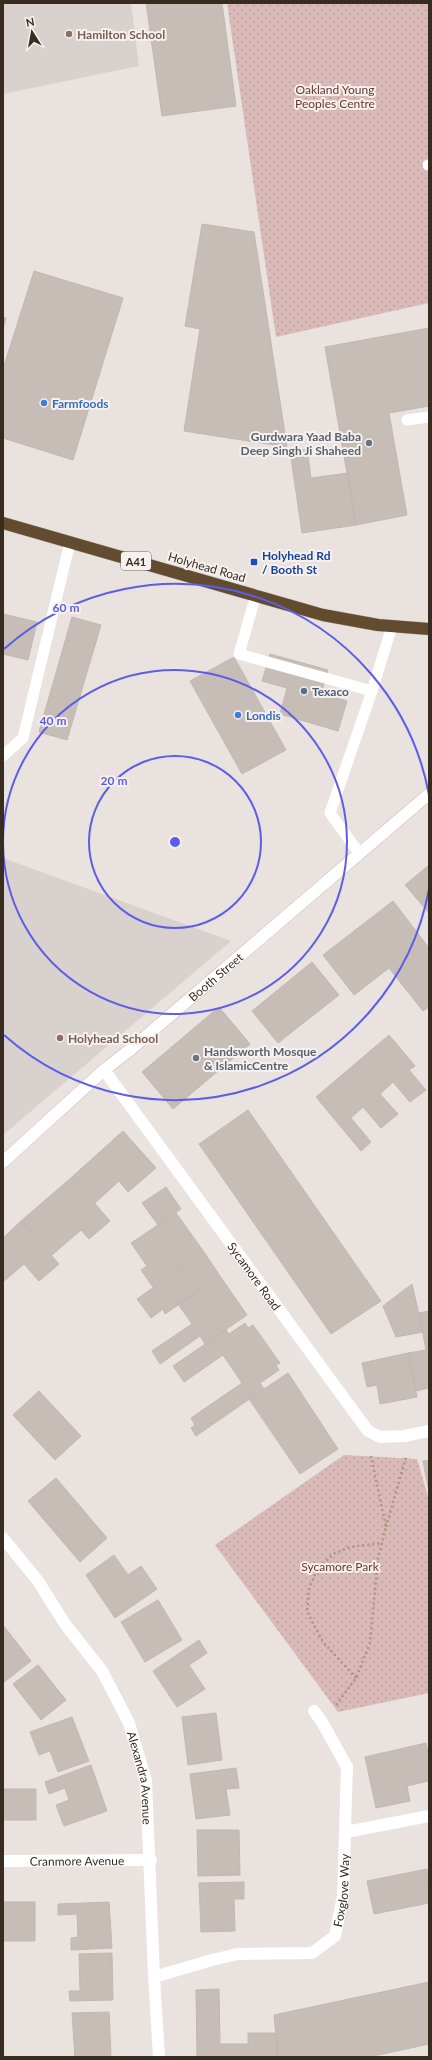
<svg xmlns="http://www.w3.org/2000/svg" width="432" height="2060" font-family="Lato,sans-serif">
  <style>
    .built { fill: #d9d1cd }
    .grass { fill: url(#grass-dots) }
    .building { fill: #c7bdb7; stroke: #c2b7b2 }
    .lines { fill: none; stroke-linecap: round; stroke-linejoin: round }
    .secondary-casing { stroke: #c8bbb3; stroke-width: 13 }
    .highway-casing { stroke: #c3c0bc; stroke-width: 13 }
    .path { stroke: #ab9481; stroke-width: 2.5; stroke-dasharray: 2 3; stroke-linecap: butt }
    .lane { stroke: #fff; stroke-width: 11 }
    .street { stroke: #fff; stroke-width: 12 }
    .secondary { stroke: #fff; stroke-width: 12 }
    .highway { stroke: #624b2f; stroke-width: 12 }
    .ring { fill: none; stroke: #5e5de9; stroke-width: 2 }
    .education-dot { fill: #8d6e63; stroke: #f6f1ef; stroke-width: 1.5 }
    .shop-dot { fill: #3f7fe0; stroke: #f6f1ef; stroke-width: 1.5 }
    .worship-dot { fill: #6b7280; stroke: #f6f1ef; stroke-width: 1.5 }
    .transit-dot { fill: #1a4fb4; stroke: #f6f1ef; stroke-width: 1.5 }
    .service-dot { fill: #5c6f8a; stroke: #f6f1ef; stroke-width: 1.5 }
    .labels { text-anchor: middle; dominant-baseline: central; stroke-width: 4; stroke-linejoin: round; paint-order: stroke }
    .shield { fill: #f6f1ef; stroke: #71675f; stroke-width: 1 }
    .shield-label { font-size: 11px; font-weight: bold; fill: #382c21 }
    .education-label { font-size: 12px; font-weight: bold; fill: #785e54; stroke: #f6f1ef; text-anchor: start }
    .park-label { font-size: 12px; fill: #6c372e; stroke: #f6f1ef }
    .shop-label { font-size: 12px; font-weight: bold; fill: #366cbe; stroke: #f6f1ef; text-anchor: start }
    .worship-label { font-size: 12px; font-weight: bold; fill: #5b616d; stroke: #f6f1ef; text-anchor: end }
    .transit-label { font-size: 12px; font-weight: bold; fill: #164399; stroke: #f6f1ef; text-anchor: start }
    .street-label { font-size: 12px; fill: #382c21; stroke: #f6f1ef }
    .service-label { font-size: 12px; font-weight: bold; fill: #4e5e75; stroke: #f6f1ef; text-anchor: start }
    .centre { fill: #5e5de9; stroke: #f6f1ef; stroke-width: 2 }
    .ring-label { font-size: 12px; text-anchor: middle; font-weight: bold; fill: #5e5de9; stroke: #f6f1ef; stroke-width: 4; stroke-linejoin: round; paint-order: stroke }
  </style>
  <defs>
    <pattern id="grass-dots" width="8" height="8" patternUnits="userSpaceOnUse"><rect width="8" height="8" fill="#d9bab9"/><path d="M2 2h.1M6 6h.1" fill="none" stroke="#bba09f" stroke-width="1.8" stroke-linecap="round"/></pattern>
  </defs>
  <rect width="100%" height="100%" fill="#e9e2df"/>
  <path class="built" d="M3,3H131L139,66L3,94Z
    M3,858L231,941L3,1135Z"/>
  <path class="grass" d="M227,3H429V303L276,337Z
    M344,1455L417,1459L429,1500V1693L338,1712L215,1545Z"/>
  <path class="building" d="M146,3H222L236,106L162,116Z
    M202,224L254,232L287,447L184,431L200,329L185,326Z
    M34,271L123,298L73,460L3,438V369Z
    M3,317L6,318L3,330Z
    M429,328V406L389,413L407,515L356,525L325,347Z
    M307,449L311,478L348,473L356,525L302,533L290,451Z
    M3,614L37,622L28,660L3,654Z
    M72,617L101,625L67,740L39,732Z
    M270,654L328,670L321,694L347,701L338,731L280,714L287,688L262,681Z
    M234,657L286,750L242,774L190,681Z
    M429,865V913L405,885Z
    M393,901L429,948V1007L423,1011L389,968L354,995L323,955Z
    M312,962L339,995L278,1043L252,1011Z
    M219,1007L250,1044L173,1109L142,1072Z
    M389,1035L415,1066L409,1070L426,1090L410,1102L393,1082L380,1094L398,1114L381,1128L363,1107L351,1118L371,1142L361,1151L316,1097Z
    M248,1110L381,1301L331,1334L199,1144Z
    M123,1131L156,1168L128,1192L119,1181L95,1203L72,1177Z
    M72,1177L110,1221L89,1239L81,1230L52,1255L21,1221Z
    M166,1187L181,1209L158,1225L142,1203Z
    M176,1213L204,1252L153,1287L141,1270L147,1266L131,1243Z
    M21,1221L59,1264L39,1281L24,1264L3,1282V1238Z
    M204,1252L220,1276L165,1314L163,1309L151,1318L137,1299Z
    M220,1276L247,1315L205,1344L200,1336L160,1364L152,1351L192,1324L178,1304Z
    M412,1284L423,1332L396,1337L383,1306Z
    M429,1311V1388L416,1391L408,1353L426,1350L419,1313Z
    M245,1323L248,1328L253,1325L280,1363L276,1365L279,1370L260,1383L264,1389L196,1436L191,1428L195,1425L191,1418L242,1383L223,1355L184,1382L173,1366L226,1330L229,1334Z
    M408,1353L417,1397L380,1404L377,1385L367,1387L362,1363Z
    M288,1373L338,1449L300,1474L249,1399Z
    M39,1391L81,1436L55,1460L13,1415Z
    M429,1460V1492L423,1461Z
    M56,1478L107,1538L80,1562L28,1501Z
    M114,1555L128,1575L141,1566L157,1589L115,1618L86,1575Z
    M158,1600L182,1640L145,1662L121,1622Z
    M3,1625L31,1661L3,1683Z
    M199,1640L207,1653L189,1665L205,1689L177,1707L153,1671Z
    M38,1665L66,1700L41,1720L13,1684Z
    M216,1713L222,1760L188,1765L182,1717Z
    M72,1717L89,1761L58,1772L50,1751L39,1755L30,1732Z
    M426,1743L429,1758V1781L407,1786L410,1801L376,1808L365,1757Z
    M91,1765L107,1811L64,1826L56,1805L69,1800L65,1788L49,1794L45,1782Z
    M236,1768L239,1788L226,1789L230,1815L196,1819L190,1774Z
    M3,1789H36V1820H3Z
    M197,1830H239L240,1875L198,1876Z
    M427,1869L429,1903L374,1914L367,1881Z
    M244,1882V1899H234L235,1931L201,1932L199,1883Z
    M3,1902H35V1941H3Z
    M109,1902L112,1948L71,1950V1938L78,1937L77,1914L58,1915V1904Z
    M112,1953L113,2000L70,2001L69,1991H80L79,1954Z
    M429,1982V2044L369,2057H278L274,2015Z
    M219,1989L220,2044H248V2033H277L278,2057H197L196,1990Z
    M109,2012L111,2057H75L72,2013Z"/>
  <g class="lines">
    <defs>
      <g id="secondary">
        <path id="s5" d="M3,1162L104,1070L131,1049L429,794"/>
      </g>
      <path id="highway" d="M3,523L323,615L378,625L429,629"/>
    </defs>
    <use href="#secondary" class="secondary-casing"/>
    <use href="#highway" class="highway-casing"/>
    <path class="path" d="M386,1527L406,1457
      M356,1678L323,1642L307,1612L309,1588L317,1570L333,1554L350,1547L382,1543
      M336,1705L356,1678L370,1643L378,1558L386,1527L371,1456"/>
    <path class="lane" d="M428,165H429
      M407,420L429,417
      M256,595L239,654L372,691L330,813L359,853
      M372,691L392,626
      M3,756L23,738L70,542"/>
    <g class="street">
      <path id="s1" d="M104,1070L368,1431L380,1437L404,1436L429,1431"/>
      <path id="s2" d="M3,1538L38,1581L65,1624L102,1671L129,1723L146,1781L154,1977L159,2057"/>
      <path d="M346,1832L429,1816"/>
      <path id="s3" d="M3,1861L151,1860"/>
      <path id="s4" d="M154,1977L212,1960L238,1954L312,1953L335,1936L343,1896L347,1767L322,1722L314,1711"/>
    </g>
    <use href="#secondary" class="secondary"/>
    <use href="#highway" class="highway"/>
  </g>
  <g class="ring">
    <circle cx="175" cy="842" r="86"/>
    <path d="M3 840A172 172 0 1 1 3 844"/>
    <path d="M429 889A258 258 0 0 1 4 1035M4 649A258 258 0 0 1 429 795"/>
  </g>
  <g class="education-dot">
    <circle cx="69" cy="34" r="4"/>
    <circle cx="60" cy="1038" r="4"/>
  </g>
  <g class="shop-dot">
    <circle cx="44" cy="403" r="4"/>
    <circle cx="238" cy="715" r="4"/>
  </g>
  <g class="worship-dot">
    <circle cx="369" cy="443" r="4"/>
    <circle cx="196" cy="1058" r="4"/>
  </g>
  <rect class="transit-dot" x="250" y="558" width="8" height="8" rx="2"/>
  <circle class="service-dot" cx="304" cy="691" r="4"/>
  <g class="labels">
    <rect class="shield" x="121" y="552" width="30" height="18" rx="3"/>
    <g class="shield-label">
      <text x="136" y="561">A41</text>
    </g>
    <g class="education-label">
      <text x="77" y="34">Hamilton School</text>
      <text x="68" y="1038">Holyhead School</text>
    </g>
    <g class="park-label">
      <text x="335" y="89">Oakland Young<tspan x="335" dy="14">Peoples Centre</tspan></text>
      <text x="340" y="1566">Sycamore Park</text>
    </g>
    <g class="shop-label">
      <text x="52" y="403">Farmfoods</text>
      <text x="246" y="715">Londis</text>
    </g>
    <g class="worship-label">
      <text x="361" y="436">Gurdwara Yaad Baba<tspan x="361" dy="14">Deep Singh Ji Shaheed</tspan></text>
      <text x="204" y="1051" text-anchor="start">Handsworth Mosque<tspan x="204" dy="14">&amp; IslamicCentre</tspan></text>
    </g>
    <g class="transit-label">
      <text x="262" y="555">Holyhead Rd<tspan x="262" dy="14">/ Booth St</tspan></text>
    </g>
    <g class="street-label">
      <text transform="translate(207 567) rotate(16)">Holyhead Road</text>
      <text stroke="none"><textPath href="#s5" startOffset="282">Booth Street</textPath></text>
      <text stroke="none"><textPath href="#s1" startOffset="255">Sycamore Road</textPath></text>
      <text stroke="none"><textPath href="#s2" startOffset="281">Alexandra Avenue</textPath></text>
      <text stroke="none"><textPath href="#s3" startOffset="74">Cranmore Avenue</textPath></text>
      <text stroke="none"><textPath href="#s4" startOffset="236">Foxglove Way</textPath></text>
    </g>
    <g class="service-label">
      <text x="312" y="691">Texaco</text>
    </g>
  </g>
  <circle cx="175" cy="842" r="6" class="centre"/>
  <g class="ring-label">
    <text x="66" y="612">60 m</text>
    <text x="53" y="725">40 m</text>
    <text x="114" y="785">20 m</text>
  </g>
  <rect width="432" height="2060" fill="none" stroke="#382c21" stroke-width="8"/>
  <g transform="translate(32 32) rotate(349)" stroke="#f6f1ef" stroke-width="3" paint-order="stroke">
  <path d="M0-3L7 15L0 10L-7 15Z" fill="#382c21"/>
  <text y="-6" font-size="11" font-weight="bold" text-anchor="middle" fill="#382c21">N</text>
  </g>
</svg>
